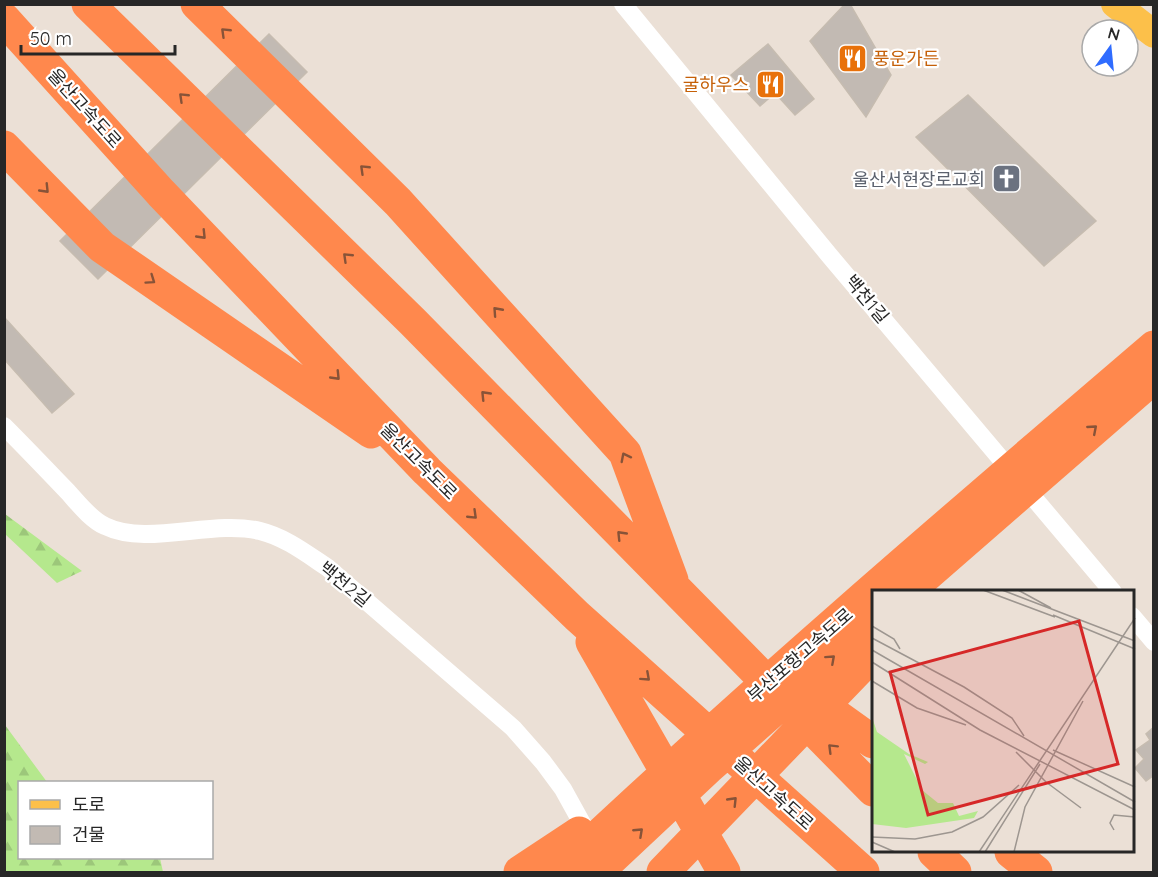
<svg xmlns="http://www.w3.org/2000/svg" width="1158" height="877" font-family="Quicksand,'Noto Sans KR',sans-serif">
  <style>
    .forest { fill: url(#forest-firs) }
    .building { fill: #c2bab3; stroke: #c6bcb0; stroke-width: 1.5 }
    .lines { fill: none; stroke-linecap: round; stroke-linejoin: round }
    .street { stroke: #fff; stroke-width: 18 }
    .primary { stroke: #fcc04a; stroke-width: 28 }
    .highway { stroke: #ff884d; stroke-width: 33 }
    .oneway { stroke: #885338 }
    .labels { text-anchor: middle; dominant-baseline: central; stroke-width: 4.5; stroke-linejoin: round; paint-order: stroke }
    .food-label { font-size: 18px; fill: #c56008; stroke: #fff; text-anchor: start }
    .street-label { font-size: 18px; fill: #272727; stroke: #fff }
    .worship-label { font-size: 18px; fill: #5b616d; stroke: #fff; text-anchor: end }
    .inset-road { fill: none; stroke: #9d9690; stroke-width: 1.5 }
    .view { fill: #d62828; fill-opacity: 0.15; stroke: #d62828; stroke-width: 3 }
    .inset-edge { fill: none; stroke: #272727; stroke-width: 3 }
  </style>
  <defs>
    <pattern id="forest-firs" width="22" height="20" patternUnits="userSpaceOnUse" patternTransform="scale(1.5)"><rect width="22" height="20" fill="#b5e88d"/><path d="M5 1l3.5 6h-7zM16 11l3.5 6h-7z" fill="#9cc77a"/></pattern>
  </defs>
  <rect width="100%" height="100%" fill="#ebe0d6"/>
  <path class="forest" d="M4,514H5L82,571L57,583L5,534Z
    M5,725L47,782H20V858H160L163,872H5Z"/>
  <path class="building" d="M845,4H850L891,75L866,117L810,41Z
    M269,34L307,72L98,279L60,241Z
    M768,44L814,99L795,115L775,93L760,106L731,75Z
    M968,95L1096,221L1044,266L916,137Z
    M4,317L74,394L52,413L4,359Z
    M1154,727V775L1146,781L1135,768L1144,759L1136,750L1150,740L1146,734Z"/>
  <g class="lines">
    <path class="street" d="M623,4L829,255L1113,592
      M4,426C26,448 47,470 68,492C78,503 91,520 105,526C148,547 212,519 260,531C285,537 307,554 328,568L513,728L543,762L563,789L589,836
      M1132,616L1154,642"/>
    <path class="primary" d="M1115,4L1154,34"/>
    <path class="highway" d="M88,4L413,322L873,790
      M197,4L398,202L625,453L672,580
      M4,19L161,193L427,471L577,616L863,872
      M4,147L102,247L371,432
      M907,592L1154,377
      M592,642L724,872
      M806,694L873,742
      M934,852L955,872
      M1011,852L1036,872
      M520,872L579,833
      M560,872C752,691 953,519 1154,347
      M597,872L708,768L873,622
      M663,872L873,654"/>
  </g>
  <defs><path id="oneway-chevron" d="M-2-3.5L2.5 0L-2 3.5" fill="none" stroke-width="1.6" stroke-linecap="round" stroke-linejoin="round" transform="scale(1.5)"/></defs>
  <g class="oneway">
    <use href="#oneway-chevron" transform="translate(225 32) rotate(-136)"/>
    <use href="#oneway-chevron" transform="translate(183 97) rotate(-136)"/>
    <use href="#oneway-chevron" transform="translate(364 169) rotate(-136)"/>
    <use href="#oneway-chevron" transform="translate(45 189) rotate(46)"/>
    <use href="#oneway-chevron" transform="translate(202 235) rotate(46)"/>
    <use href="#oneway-chevron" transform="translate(347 257) rotate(-136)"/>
    <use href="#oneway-chevron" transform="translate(151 280) rotate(35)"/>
    <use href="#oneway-chevron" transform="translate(497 311) rotate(-132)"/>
    <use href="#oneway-chevron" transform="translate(336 376) rotate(46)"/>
    <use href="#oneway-chevron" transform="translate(485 395) rotate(-134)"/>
    <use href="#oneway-chevron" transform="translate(1093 429) rotate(-41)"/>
    <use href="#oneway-chevron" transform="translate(625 457) rotate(-117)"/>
    <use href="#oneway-chevron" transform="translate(473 515) rotate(44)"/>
    <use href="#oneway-chevron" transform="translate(621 535) rotate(-134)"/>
    <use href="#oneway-chevron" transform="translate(831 659) rotate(-42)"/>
    <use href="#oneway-chevron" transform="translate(646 677) rotate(42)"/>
    <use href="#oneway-chevron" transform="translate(832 748) rotate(-135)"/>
    <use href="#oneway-chevron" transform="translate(733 801) rotate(-46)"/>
    <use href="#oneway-chevron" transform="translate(639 832) rotate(-43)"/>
  </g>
  <defs>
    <symbol id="restaurant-square" viewBox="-11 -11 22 22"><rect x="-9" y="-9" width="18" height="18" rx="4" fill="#e8710a" stroke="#fff"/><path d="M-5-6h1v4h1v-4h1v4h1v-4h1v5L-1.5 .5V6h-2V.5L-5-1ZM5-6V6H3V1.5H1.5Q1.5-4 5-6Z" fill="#fff"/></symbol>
    <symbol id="church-square" viewBox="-11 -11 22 22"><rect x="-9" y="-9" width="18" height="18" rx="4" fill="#6b7280" stroke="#fff"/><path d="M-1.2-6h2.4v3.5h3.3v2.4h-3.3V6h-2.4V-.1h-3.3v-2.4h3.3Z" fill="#fff"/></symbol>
  </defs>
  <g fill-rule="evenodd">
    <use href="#restaurant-square" x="836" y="42" width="33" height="33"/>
    <use href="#restaurant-square" x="754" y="68" width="33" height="33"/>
    <use href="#church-square" x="990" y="162" width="33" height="33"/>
  </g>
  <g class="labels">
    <g class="food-label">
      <text x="873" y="58">풍운가든</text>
      <text x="749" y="84" text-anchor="end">굴하우스</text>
    </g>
    <g class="street-label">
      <text transform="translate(85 108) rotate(48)">울산고속도로</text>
      <text transform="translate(867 299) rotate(50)">백천1길</text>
      <text transform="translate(419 461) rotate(45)">울산고속도로</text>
      <text transform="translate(345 584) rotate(39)">백천2길</text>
      <text transform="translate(800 655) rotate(-41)">부산포항고속도로</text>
      <text transform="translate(774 793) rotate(42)">울산고속도로</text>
    </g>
    <g class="worship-label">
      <text x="985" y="179">울산서현장로교회</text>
    </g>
  </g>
  <g transform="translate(872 590)">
    <rect width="262" height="262" fill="#ebe0d6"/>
    <path d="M0,127L5,142L37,164L56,172L53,174L32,164L50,200L66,213H81L87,226L106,221L102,228L34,238L0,234Z" fill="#b5e88d"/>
    <path class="inset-road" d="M111,0L183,27M130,0L263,51M146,0L179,18M181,25L263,59M0,36L22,49L28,59M0,48L92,97L140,128L152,146M0,60L263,212M0,72L108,140L263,220M0,91L45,118L94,135M181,160L263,197M144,162L174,192L209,218M242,240L238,233L242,225L263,227M0,247L43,249L80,242L111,227L147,195M0,252L23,262M107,262L263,28M113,262L168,174M142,262L153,217L211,111"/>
    <path class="view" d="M207,31L246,174L56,225L18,82Z"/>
    <rect width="262" height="262" class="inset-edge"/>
  </g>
  <rect width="1158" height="877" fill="none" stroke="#272727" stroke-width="12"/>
  <rect x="18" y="781" width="195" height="78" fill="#ffffff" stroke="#a9a9a9" stroke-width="1.5"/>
  <rect x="30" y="800" width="30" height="9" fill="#fcc04a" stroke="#a9a9a9" stroke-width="1.5"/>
  <text x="72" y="811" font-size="18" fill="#272727">도로</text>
  <rect x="30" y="826" width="30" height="18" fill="#c2bab3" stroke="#a9a9a9" stroke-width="1.5"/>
  <text x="72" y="841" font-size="18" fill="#272727">건물</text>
  <g transform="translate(1110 48) rotate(15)"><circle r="28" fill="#ffffff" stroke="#a9a9a9" stroke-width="1.5"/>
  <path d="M0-4.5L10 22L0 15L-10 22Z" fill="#2f6cff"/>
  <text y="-9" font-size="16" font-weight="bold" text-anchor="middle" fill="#272727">N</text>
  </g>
  <path d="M21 45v9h154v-9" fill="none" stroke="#272727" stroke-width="3"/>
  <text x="30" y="45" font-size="18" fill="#272727" stroke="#ffffff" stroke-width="4.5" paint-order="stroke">50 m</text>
</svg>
